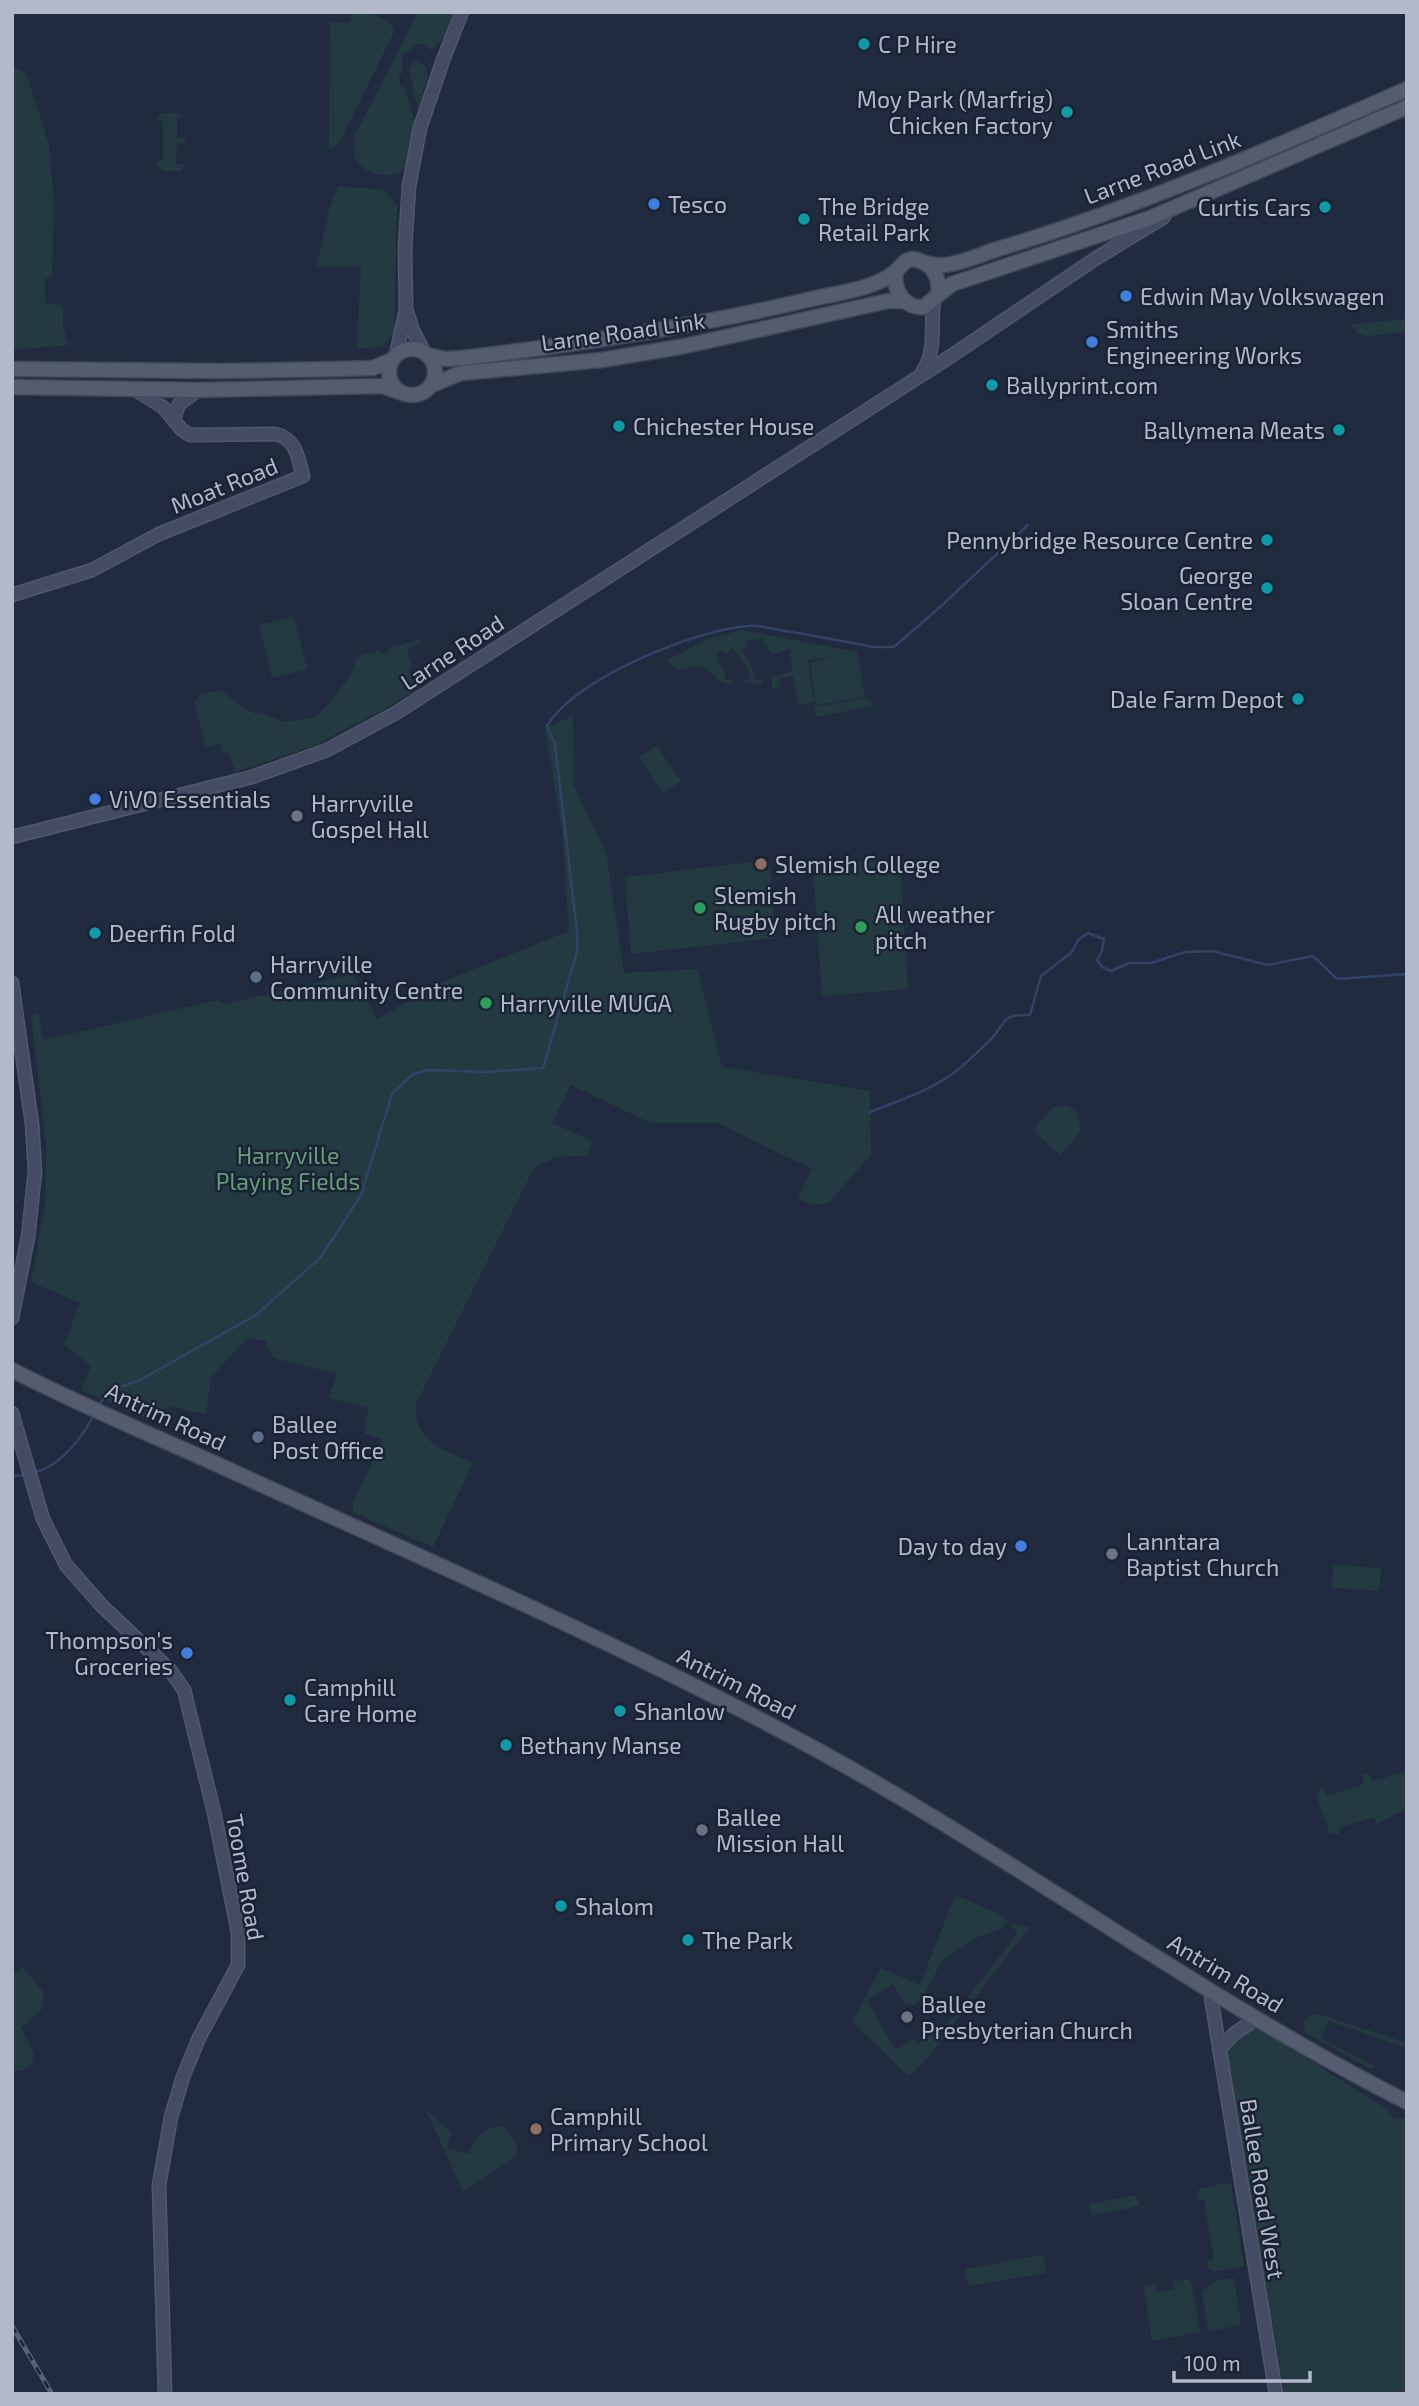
<svg xmlns="http://www.w3.org/2000/svg" width="1419" height="2406" font-family="'Exo 2',sans-serif">
  <style>
    .green { fill: #233b40 }
    .lines { fill: none; stroke-linecap: round; stroke-linejoin: round }
    .stream { stroke: #314366; stroke-width: 2.5 }
    .secondary-casing { stroke: #50596a; stroke-width: 15 }
    .primary-casing { stroke: #3e4758; stroke-width: 17 }
    .secondary { stroke: #434c63; stroke-width: 12 }
    .primary { stroke: #535d6f; stroke-width: 14 }
    .rail-casing { stroke: #576177; stroke-width: 5 }
    .rail { stroke: #1a2334; stroke-width: 2.5; stroke-dasharray: 8; stroke-linecap: butt }
    .culture-dot { fill: #0f9aa8; stroke: #1a2334; stroke-width: 2.5 }
    .shop-dot { fill: #3f7fe0; stroke: #1a2334; stroke-width: 2.5 }
    .worship-dot { fill: #6b7280; stroke: #1a2334; stroke-width: 2.5 }
    .education-dot { fill: #8d6e63; stroke: #1a2334; stroke-width: 2.5 }
    .leisure-dot { fill: #2e9e5b; stroke: #1a2334; stroke-width: 2.5 }
    .service-dot { fill: #5c6f8a; stroke: #1a2334; stroke-width: 2.5 }
    .labels { text-anchor: middle; dominant-baseline: central; stroke-width: 5; stroke-linejoin: round; paint-order: stroke }
    .poi-label { font-size: 23px; fill: #b1b9ca; stroke: #1a2334; text-anchor: start }
    .street-label { font-size: 23px; fill: #b1b9ca; stroke: #1a2334 }
    .park-label { font-size: 23px; fill: #659e77; stroke: #1a2334 }
  </style>
  <rect width="100%" height="100%" fill="#212b3f"/>
  <path class="green" d="M355,12C369,13 390,16 394,32L338,145L329,149L330,22L350,23L351,16Z
    M418,12H454L443,39L431,50L425,45L418,44L402,55V74L398,75L401,87H405L415,124L407,166L398,174C371,179 347,166 355,135Z
    M415,61L425,66L428,75L418,108L409,69Z
    M12,67L26,73L49,145L54,205L52,276L45,279V303L63,305V328L69,345L12,350Z
    M162,113H177L185,117L177,118V138H185V143L177,144L176,164L184,165L181,171H163L155,162L163,161V121H156Z
    M338,186L385,190L397,206L394,328L392,336L382,347L357,348L361,267L317,266L329,210Z
    M1407,319V332L1367,336L1357,333L1351,324Z
    M294,616L307,669L272,678L259,625Z
    M742,630L857,652L865,697L816,705L810,662L839,656L808,660L815,707L866,698L873,701V706L816,717L813,702L798,705L793,676L779,678L780,687L772,688V678L792,671L790,649L772,654L761,638L755,641L752,638L745,642L747,646L742,650L752,667L756,680H763L760,684L743,682V680H750C749,667 741,656 732,648L726,653L721,650L716,655L720,658L717,662L723,669L726,680H734L730,684C716,683 714,671 702,667C687,663 680,679 668,660L705,640Z
    M423,639L407,651L411,665L409,671L420,688L384,709L311,747L235,772L229,754L222,752L220,743L206,747L195,703L200,694L222,690L240,706L256,714L257,712L285,722L305,719L315,717L331,702L352,673L356,659L364,654H375V651L379,650L381,654L389,652L388,648Z
    M573,716L574,786L606,853L624,973L697,969L722,1067L870,1091L871,1155L828,1203L812,1205L798,1198L812,1169L718,1123H651L571,1085L552,1123L592,1141L587,1156L556,1157L534,1168L415,1406C417,1445 442,1448 473,1463L433,1547L353,1512V1502L383,1440L364,1433L369,1408L329,1398L337,1374L273,1358L265,1341L248,1338L211,1377L206,1414L167,1406L159,1424L81,1390L91,1366L64,1344L80,1303L31,1282L45,1204L46,1144L31,1015L38,1013L44,1040L217,1000L226,1004L353,974L377,1019L447,980L569,931L562,831L545,728Z
    M657,746L681,781L663,793L639,757Z
    M900,859L908,989L822,996L813,865Z
    M769,860L775,938L631,954L625,877Z
    M1068,1105L1078,1114L1080,1132L1060,1155L1035,1132L1036,1127L1053,1107Z
    M1333,1565L1381,1568L1379,1591L1332,1588Z
    M1407,1771V1808L1377,1824L1374,1817L1339,1828L1340,1834L1330,1833L1316,1794L1323,1787L1327,1796L1364,1784L1362,1774H1368L1373,1781Z
    M955,1895L995,1912L1009,1921L999,1930L978,1937L943,1959L926,1991L929,1995L911,2006L909,2003L906,2005L893,1984L867,2000L895,2050L914,2039L917,2044L947,2024L1018,1933L1012,1927L1013,1924L1030,1927L930,2055L909,2076L852,2022L881,1968L920,1985Z
    M22,1967L44,1993L42,2009L21,2028L34,2053L33,2063L23,2070L12,2072V1975Z
    M1319,2014L1407,2043V2048L1329,2021L1320,2038L1375,2066L1372,2069L1305,2033L1304,2021L1309,2016Z
    M1246,2030H1262L1385,2108L1395,2119L1407,2118V2394H1285L1226,2054L1230,2043Z
    M426,2109L451,2133L447,2148L469,2154C473,2138 484,2128 501,2126L506,2129L518,2147L516,2149L517,2155L463,2192Z
    M1226,2183L1231,2184L1244,2266L1213,2272L1208,2268L1207,2262L1214,2260L1204,2200H1196L1199,2189Z
    M1136,2195L1139,2205L1133,2207L1092,2216L1089,2204Z
    M1043,2255L1046,2273L968,2286L965,2269Z
    M1234,2278L1241,2325L1208,2331L1202,2291L1219,2280Z
    M1188,2279L1191,2282L1200,2332L1152,2341L1144,2287L1155,2284L1157,2292L1174,2289L1173,2282Z"/>
  <g class="lines">
    <path class="stream" d="M870,1112C898,1101 926,1092 951,1075C964,1066 976,1053 988,1042C1008,1024 997,1014 1030,1015L1041,976L1072,952L1078,940L1088,933L1104,939L1102,951L1097,960L1102,967L1111,971L1129,963H1151L1185,952L1212,951L1268,965L1313,956L1337,979L1407,974
      M99,1406L107,1392L140,1380L256,1315L321,1257L361,1195L392,1094L413,1074L428,1070L486,1072L543,1068L577,952V931L555,744L547,726C574,679 694,630 748,626C757,625 769,628 779,630C811,635 842,641 874,647H894L939,608L1028,525
      M32,1473C59,1468 82,1438 94,1415
      M12,1476L26,1475"/>
    <defs>
      <path id="secondary" d="M406,309L413,331L424,352
        M396,355L406,309L405,248L409,186L420,128L443,60L462,12
        M923,371C937,350 930,324 934,300
        M174,419L179,404L198,390
        M12,595L92,570L159,534L303,476C298,458 296,438 275,434L190,435L182,430L163,407L134,389
        M12,837L252,777L327,750L396,713L945,360L1095,259L1164,217
        M12,983L32,1124L35,1171L28,1237L12,1318
        M12,1413L43,1519L66,1565L102,1606L170,1670L184,1690L214,1812L238,1932V1965L199,2038L183,2077L171,2117L159,2185L165,2394
        M1210,1991L1276,2394
        M1219,2049L1235,2033L1256,2019"/>
      <path id="primary" d="M912,259C931,261 941,277 938,295L924,307C905,309 892,290 896,271L906,261Z
        M926,263C947,271 978,255 998,249C1139,207 1273,148 1407,89
        M938,295L952,284L1150,218L1407,107
        M389 372a23 23 0 1 1 46 0a23 23 0 1 1-46 0Z
        M427,355L445,359L462,358C581,344 699,326 816,298C842,292 875,289 896,271
        M12,369L220,371L338,369L373,368L392,360
        M432,385L461,373L602,360L685,346L888,301H904
        M12,387L198,390L382,386L399,392
        M12,1370C78,1404 147,1433 214,1463C413,1554 615,1641 808,1745C1013,1856 1199,1997 1407,2102"/>
    </defs>
    <use href="#secondary" class="secondary-casing"/>
    <use href="#primary" class="primary-casing"/>
    <use href="#secondary" class="secondary"/>
    <use href="#primary" class="primary"/>
    <defs>
      <path id="rail" d="M12,2326L52,2394"/>
    </defs>
    <use href="#rail" class="rail-casing"/>
    <use href="#rail" class="rail"/>
  </g>
  <g class="culture-dot">
    <circle cx="864" cy="44" r="7"/>
    <circle cx="1067" cy="112" r="7"/>
    <circle cx="1325" cy="207" r="7"/>
    <circle cx="804" cy="219" r="7"/>
    <circle cx="992" cy="385" r="7"/>
    <circle cx="619" cy="426" r="7"/>
    <circle cx="1339" cy="430" r="7"/>
    <circle cx="1267" cy="540" r="7"/>
    <circle cx="1267" cy="588" r="7"/>
    <circle cx="1298" cy="699" r="7"/>
    <circle cx="95" cy="933" r="7"/>
    <circle cx="290" cy="1700" r="7"/>
    <circle cx="620" cy="1711" r="7"/>
    <circle cx="506" cy="1745" r="7"/>
    <circle cx="561" cy="1906" r="7"/>
    <circle cx="688" cy="1940" r="7"/>
  </g>
  <g class="shop-dot">
    <circle cx="654" cy="204" r="7"/>
    <circle cx="1126" cy="296" r="7"/>
    <circle cx="1092" cy="342" r="7"/>
    <circle cx="95" cy="799" r="7"/>
    <circle cx="1021" cy="1546" r="7"/>
    <circle cx="187" cy="1653" r="7"/>
  </g>
  <g class="worship-dot">
    <circle cx="297" cy="816" r="7"/>
    <circle cx="1112" cy="1554" r="7"/>
    <circle cx="702" cy="1830" r="7"/>
    <circle cx="907" cy="2017" r="7"/>
  </g>
  <g class="education-dot">
    <circle cx="761" cy="864" r="7"/>
    <circle cx="536" cy="2129" r="7"/>
  </g>
  <g class="leisure-dot">
    <circle cx="700" cy="908" r="7"/>
    <circle cx="861" cy="927" r="7"/>
    <circle cx="486" cy="1003" r="7"/>
  </g>
  <g class="service-dot">
    <circle cx="256" cy="977" r="7"/>
    <circle cx="258" cy="1437" r="7"/>
  </g>
  <g class="labels">
    <g class="poi-label">
      <text x="878" y="44">C P Hire</text>
      <text x="1053" y="99" text-anchor="end">Moy Park (Marfrig)<tspan x="1053" dy="26">Chicken Factory</tspan></text>
      <text x="668" y="204">Tesco</text>
      <text x="818" y="206">The Bridge<tspan x="818" dy="26">Retail Park</tspan></text>
      <text x="1311" y="207" text-anchor="end">Curtis Cars</text>
      <text x="1140" y="296">Edwin May Volkswagen</text>
      <text x="1106" y="329">Smiths<tspan x="1106" dy="26">Engineering Works</tspan></text>
      <text x="1006" y="385">Ballyprint.com</text>
      <text x="633" y="426">Chichester House</text>
      <text x="1325" y="430" text-anchor="end">Ballymena Meats</text>
      <text x="1253" y="540" text-anchor="end">Pennybridge Resource Centre</text>
      <text x="1253" y="575" text-anchor="end">George<tspan x="1253" dy="26">Sloan Centre</tspan></text>
      <text x="1284" y="699" text-anchor="end">Dale Farm Depot</text>
      <text x="109" y="799">ViVO Essentials</text>
      <text x="311" y="803">Harryville<tspan x="311" dy="26">Gospel Hall</tspan></text>
      <text x="775" y="864">Slemish College</text>
      <text x="714" y="895">Slemish<tspan x="714" dy="26">Rugby pitch</tspan></text>
      <text x="875" y="914">All weather<tspan x="875" dy="26">pitch</tspan></text>
      <text x="109" y="933">Deerfin Fold</text>
      <text x="270" y="964">Harryville<tspan x="270" dy="26">Community Centre</tspan></text>
      <text x="500" y="1003">Harryville MUGA</text>
      <text x="272" y="1424">Ballee<tspan x="272" dy="26">Post Office</tspan></text>
      <text x="1126" y="1541">Lanntara<tspan x="1126" dy="26">Baptist Church</tspan></text>
      <text x="1007" y="1546" text-anchor="end">Day to day</text>
      <text x="173" y="1640" text-anchor="end">Thompson's<tspan x="173" dy="26">Groceries</tspan></text>
      <text x="304" y="1687">Camphill<tspan x="304" dy="26">Care Home</tspan></text>
      <text x="634" y="1711">Shanlow</text>
      <text x="520" y="1745">Bethany Manse</text>
      <text x="716" y="1817">Ballee<tspan x="716" dy="26">Mission Hall</tspan></text>
      <text x="575" y="1906">Shalom</text>
      <text x="702" y="1940">The Park</text>
      <text x="921" y="2004">Ballee<tspan x="921" dy="26">Presbyterian Church</tspan></text>
      <text x="550" y="2116">Camphill<tspan x="550" dy="26">Primary School</tspan></text>
    </g>
    <g class="street-label">
      <text transform="translate(1162 167) rotate(-21)">Larne Road Link</text>
      <text transform="translate(623 331) rotate(-8)">Larne Road Link</text>
      <text transform="translate(224 485) rotate(-22)">Moat Road</text>
      <text transform="translate(452 652) rotate(-33)">Larne Road</text>
      <text transform="translate(166 1416) rotate(25)">Antrim Road</text>
      <text transform="translate(737 1683) rotate(27)">Antrim Road</text>
      <text transform="translate(246 1877) rotate(80)">Toome Road</text>
      <text transform="translate(1226 1973) rotate(31)">Antrim Road</text>
      <text transform="translate(1263 2189) rotate(81)">Ballee Road West</text>
    </g>
    <g class="park-label">
      <text x="288" y="1155">Harryville<tspan x="288" dy="26">Playing Fields</tspan></text>
    </g>
  </g>
  <rect width="1419" height="2406" fill="none" stroke="#b1b9ca" stroke-width="28"/>
  <path d="M1174 2371v10h136v-10" fill="none" stroke="#b1b9ca" stroke-width="3.5"/>
  <text x="1184" y="2371" font-size="21" fill="#b1b9ca" stroke="#1a2334" stroke-width="5" paint-order="stroke">100 m</text>
</svg>
